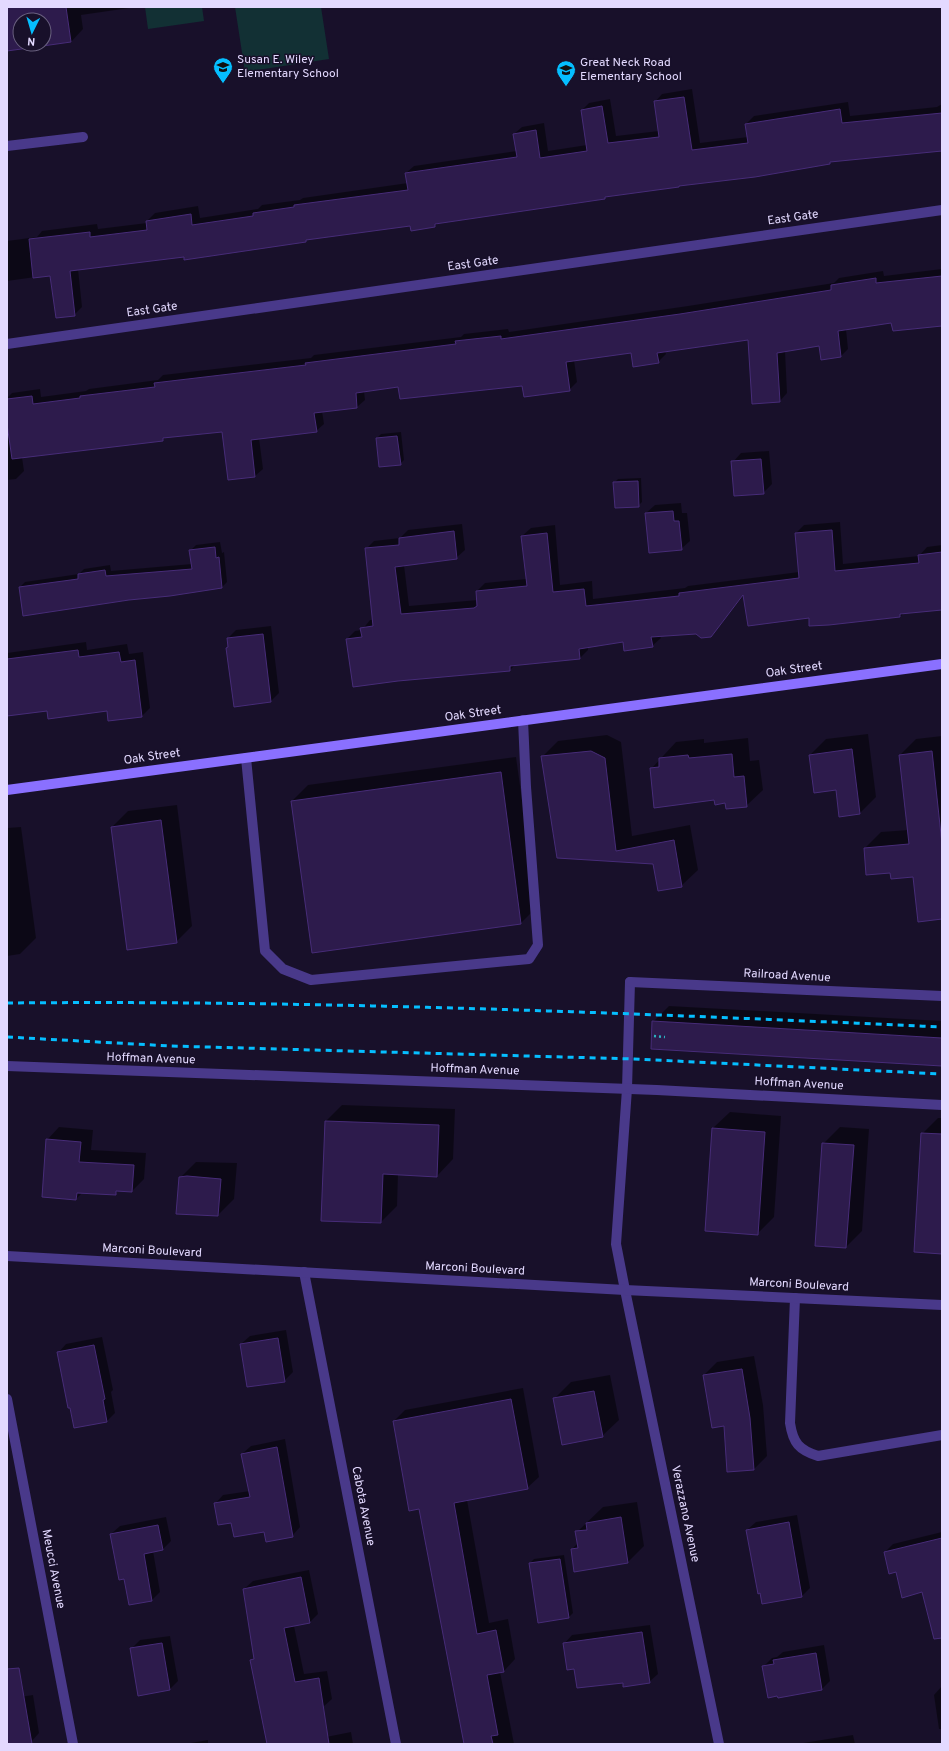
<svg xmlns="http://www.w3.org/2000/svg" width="949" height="1751" font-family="Overpass,sans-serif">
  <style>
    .green { fill: #123034 }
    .shadow { fill: #0007; fill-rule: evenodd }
    .building { fill: #2d1b4c; stroke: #472c78; fill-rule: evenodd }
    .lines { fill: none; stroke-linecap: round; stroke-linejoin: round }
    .path { stroke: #2cb1c0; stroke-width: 2.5; stroke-dasharray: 2 3; stroke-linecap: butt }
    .service { stroke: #49398a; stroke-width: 10 }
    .minor { stroke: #49398a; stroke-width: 10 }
    .tertiary { stroke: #49398a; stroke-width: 10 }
    .secondary { stroke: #8a70ff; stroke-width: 10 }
    .rail { stroke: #05beff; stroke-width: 3; stroke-dasharray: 6 5; stroke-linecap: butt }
    .labels { text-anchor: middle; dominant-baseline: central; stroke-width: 3; stroke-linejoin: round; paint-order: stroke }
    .poi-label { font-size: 12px; fill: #e3d9ff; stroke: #18102a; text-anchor: start }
    .street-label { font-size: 12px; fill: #e3d9ff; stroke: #18102a }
  </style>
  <rect width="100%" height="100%" fill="#18102a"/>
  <path class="green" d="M145,7H202L204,21L148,29Z
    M235,7H321L329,59L245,72Z"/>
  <path class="shadow" d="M7,7H136L81,15L83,29L71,42L7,50ZM20,20H44V44H20Z
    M692,89L700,143L748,137L746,124L754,116L848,102L850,116L937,107L942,104V150L832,161L830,163L439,222L435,226L411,225L78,269L82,307L74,315L50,275L7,281V241L37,237L42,231L97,224L98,229L147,223V221L155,213L198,206L200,218L258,209L262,205L300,200L303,198L408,183L406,173L414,166L517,151L514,134L522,127L544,123L548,151L587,145L582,110L589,103L610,99L616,136L659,131L655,102L662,94Z
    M942,269V325L892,322L846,329L848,349L841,356L820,345L785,351L787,393L780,401L749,339L665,351L666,354L658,362L632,352L574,360L577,382L569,390L523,385L399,386L364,391L365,400L357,407L322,411L324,424L316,431L259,438L263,469L255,476L223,431L167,436L163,440L22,457L24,471L16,479L7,480V398L12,393L40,389L41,397L86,391L89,389L158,380L163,375L311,358L314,355L461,337L464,334L508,329L509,332L688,306L834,283L839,278L883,271L884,276Z
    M401,432L404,460L400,464L377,438L381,434Z
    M769,451L772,484L763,493L733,462L741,453Z
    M641,478L642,502L638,506L614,483L618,479Z
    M681,503L682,513H687L690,541L681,549L646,513L655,505Z
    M840,522L843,564L919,556L927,547L942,545V609L904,613L900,617L829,624L744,595L711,636L696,633L660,636L661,638L652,646L624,641L588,647V650L580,658L515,665L510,670L347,639L355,631L362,630L370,620H373L366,549L374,541L400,538L408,530L462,524L465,550L456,558L404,565L409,606L478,600L477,591L485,583L527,579L522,536L531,528L555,525L560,585L592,581L593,599L685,588L688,586L799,572L796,533L804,525Z
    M220,542L222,553L224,552L227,582L222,587L24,615L20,587L25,582L79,574L84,569L110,565L111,571L192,564L190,551L196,545Z
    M271,626L279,693L271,701L234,706L228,638L236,630Z
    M86,642L87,650L127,644L129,654L143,652L150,708L142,716L108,710H48L7,715V653Z
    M868,734L876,797L860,813L840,816L837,789L810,755L826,739Z
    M607,735L621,742L632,836L690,825L698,870L681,886L654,863L557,857L542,757L558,741Z
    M942,736V918L914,876L891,872L865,848L881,832L909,830L900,755L916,739Z
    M748,738L750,761L759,760L763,790L746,806L715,799L651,769L676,742L704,739V743Z
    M516,757L537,907L521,923L313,952L292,801L308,785Z
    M177,805L192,926L176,942L112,827L128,811Z
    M21,827L36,938L20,954L7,956V828Z
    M669,1006L942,1021V1065L653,1022Z
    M342,1105L455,1109L453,1159L437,1176L398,1174L397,1206L381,1222L326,1121Z
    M730,1112L781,1116L774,1217L757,1234L713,1128Z
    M938,1118H942V1253L922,1134Z
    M59,1127L93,1130L91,1150L146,1153L144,1179L132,1191L119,1190L115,1194L83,1192L76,1199L47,1140Z
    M840,1127L869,1129L862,1231L846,1247L823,1144Z
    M196,1162L237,1163L234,1199L218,1215L180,1178Z
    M286,1330L293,1372L284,1381L241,1344L250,1336Z
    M102,1337L113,1390L111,1392L115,1413L107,1421L58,1353L66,1344Z
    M754,1356L763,1405L767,1456L754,1469L728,1471L724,1425L704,1375L717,1362Z
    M610,1375L619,1420L602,1436L555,1398L571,1382Z
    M523,1388L539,1477L527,1488L467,1500L489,1623L508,1619L515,1659L504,1671L500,1672L514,1744H464L420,1508L394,1421L405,1410Z
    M285,1439L300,1527L292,1536L232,1522L215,1504L223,1495L250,1491L242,1454L251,1446Z
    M637,1502L644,1546L628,1562L575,1571L572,1549L578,1543L577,1532L603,1507Z
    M797,1515L810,1588L802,1596L747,1530L756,1522Z
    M166,1517L171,1541L162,1550L153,1551L160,1592L152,1600L129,1604L124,1578L111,1534L120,1526Z
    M942,1532V1601L897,1571L885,1552L893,1544Z
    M564,1555L573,1613L569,1617L530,1563L534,1559Z
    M309,1570L318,1614L310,1622L294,1626L304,1674L327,1671L332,1699L323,1707L251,1661L255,1656L244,1589L253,1581Z
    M650,1625L658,1674L649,1682L575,1668L564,1644L572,1635Z
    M170,1636L178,1681L170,1689L131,1649L140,1640Z
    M824,1645L830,1681L822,1689L779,1697L763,1667L772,1658L777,1657L783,1652Z
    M942,1686V1729H939L934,1695Z
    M33,1695L39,1733L31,1742L7,1744V1699Z
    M351,1732L353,1744H315L321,1738Z
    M853,1735L855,1744H797Z
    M208,1740V1744H185Z"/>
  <path class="building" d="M7,7H66L71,42L7,51ZM20,20H44V44H20Z
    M684,97L692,150L748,143L745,124L840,109L842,123L942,113V151L830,162V164L755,177L679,186V187L605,197V199L435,224V227L411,231L410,226L306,240V242L184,260V257L70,271L75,316L56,318L50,276L33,278L29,239L90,232V237L147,230L146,221L191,214L192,225L253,216V213L294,207V205L408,190L405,173L517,157L513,134L536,130L540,158L587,151L581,110L602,106L608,143L659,137L654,101Z
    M942,276V326L893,331L891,323L838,331L841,357L821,360L819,346L777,353L780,402L752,404L748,340L657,353L659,363L633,367L631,353L566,362L570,391L524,397L522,386L400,399L398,387L356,393L357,408L314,413L317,432L251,440L255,477L228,480L222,432L163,438V441L12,459L7,424V399L32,396L33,404L80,398V396L155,387L154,383L306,365L305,363L456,344L455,341L501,336V339L680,314L831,290V285L876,278V283Z
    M397,436L401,465L379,467L376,438Z
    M761,459L764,494L734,496L731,461Z
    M638,481L639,507L615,508L613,482Z
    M673,511L674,521H679L682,550L649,553L645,513Z
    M832,530L835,571L919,563L918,555L942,552V610L900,614V617L829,625L809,626V618L748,626L743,595L711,637L701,638L696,634L651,637L653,647L624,651L623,642L579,649L580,659L510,666V671L398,681L353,687L346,639L362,637L360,628L373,626L365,548L399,545V538L454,531L457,559L395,567L401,614L474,608L477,606L476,591L527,586L521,536L547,533L553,592L584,589L586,606L679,596V593L799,578L795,533Z
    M215,547L216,558L219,557L222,588L170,596L129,600L23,616L19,587L78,579V574L105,570L106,576L192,569L189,550Z
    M263,634L271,702L234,707L226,648L228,647L227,638Z
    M78,650L79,657L119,652L121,662L135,660L142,717L108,721L107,711L48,719L47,711L7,716V659Z
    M852,749L860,814L839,817L836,790L814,793L809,755Z
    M591,751L605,758L616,851L674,840L682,887L658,891L653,864L557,858L541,756Z
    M932,751L942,844V919L918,922L913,877L891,879L890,873L866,875L864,848L909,844L899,755Z
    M732,754L734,777L744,776L747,807L726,809L725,803L715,805L714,800L654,808L650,768L659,767V758L688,755L689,758Z
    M501,772L521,924L312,953L291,801Z
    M161,820L177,943L127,950L111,827Z
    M652,1021L942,1038V1066L651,1049Z
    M325,1121L439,1125L437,1177L383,1174L381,1223L321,1221Z
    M712,1128L765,1132L758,1235L705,1231Z
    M921,1133L942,1134V1254L914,1252Z
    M46,1139L81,1142L79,1162L134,1165L132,1192L116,1191V1195L77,1193L76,1200L42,1197Z
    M822,1143L854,1145L846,1248L815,1246Z
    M187,1176L221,1179L218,1216L176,1214L179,1177Z
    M278,1338L285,1382L247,1387L240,1344Z
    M94,1345L105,1399L103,1400L107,1422L74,1428L70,1408H68L57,1352Z
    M742,1369L750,1418L754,1470L727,1472L724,1426L712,1428L703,1375Z
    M594,1391L603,1437L562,1445L553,1398Z
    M511,1399L528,1489L454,1503L477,1634L496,1630L504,1672L487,1675L498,1735L491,1736L493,1744H464L419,1509L409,1511L393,1421Z
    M277,1447L293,1537L266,1542L264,1532L234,1537L231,1523L218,1525L214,1503L250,1497L241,1454Z
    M621,1517L628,1563L574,1572L571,1549L578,1548L575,1531L587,1530L586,1523Z
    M789,1522L802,1597L762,1604L760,1593L758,1594L746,1530Z
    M158,1525L163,1550L144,1554L152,1601L129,1605L124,1579L119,1580L110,1534Z
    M942,1538V1638L934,1639L922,1592L902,1598L896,1572L889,1574L884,1552Z
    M560,1559L569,1618L538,1623L529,1563Z
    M301,1577L310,1623L284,1628L295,1682L319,1678L329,1744H267L250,1660L254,1659L243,1589Z
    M642,1632L650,1683L623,1687V1683L577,1688L574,1669L567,1670L563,1643Z
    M162,1643L170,1690L138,1696L130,1648Z
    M816,1653L822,1690L778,1698L777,1696L768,1698L762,1666L774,1664L773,1660Z
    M19,1668L32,1744H7V1669Z"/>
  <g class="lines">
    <path class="path" d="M654,1036L665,1037"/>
    <path class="service" d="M246,758L265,951L283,969L311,980L529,959L538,945L526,787L523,720
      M625,1290L616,1244L627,1089L630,982
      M795,1298L790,1423C793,1443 799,1450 818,1456L942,1435"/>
    <path class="minor" d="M7,146L83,137
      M7,344L942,210
      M630,982L942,996
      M7,1066L657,1090L942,1105
      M304,1272L396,1744
      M625,1290L719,1744
      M7,1399L73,1744"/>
    <path class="tertiary" d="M7,1256L625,1290L942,1305"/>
    <path class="secondary" d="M7,790L942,664"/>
    <path class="rail" d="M7,1003C319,1000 631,1013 942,1027
      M7,1037L171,1046L634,1059L942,1074"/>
  </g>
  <defs>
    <symbol id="school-pin" viewBox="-11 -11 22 30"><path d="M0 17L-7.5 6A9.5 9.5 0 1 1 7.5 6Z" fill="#05beff" stroke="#18102a"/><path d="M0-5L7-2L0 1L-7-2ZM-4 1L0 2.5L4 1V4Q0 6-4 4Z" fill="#111"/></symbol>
  </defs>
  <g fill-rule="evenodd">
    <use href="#school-pin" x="212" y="56" width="22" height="30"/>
    <use href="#school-pin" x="555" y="59" width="22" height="30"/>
  </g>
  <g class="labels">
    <g class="poi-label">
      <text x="237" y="60">Susan E. Wiley<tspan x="237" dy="14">Elementary School</tspan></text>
      <text x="580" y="63">Great Neck Road<tspan x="580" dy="14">Elementary School</tspan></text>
    </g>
    <g class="street-label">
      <text transform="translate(793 218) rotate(-8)">East Gate</text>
      <text transform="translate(473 264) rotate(-8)">East Gate</text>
      <text transform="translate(152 310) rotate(-8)">East Gate</text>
      <text transform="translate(794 670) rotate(-8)">Oak Street</text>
      <text transform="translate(473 714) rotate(-8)">Oak Street</text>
      <text transform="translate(152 757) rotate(-8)">Oak Street</text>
      <text transform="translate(787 976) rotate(3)">Railroad Avenue</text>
      <text transform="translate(151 1059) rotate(2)">Hoffman Avenue</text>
      <text transform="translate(475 1070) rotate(2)">Hoffman Avenue</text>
      <text transform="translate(799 1084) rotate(3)">Hoffman Avenue</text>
      <text transform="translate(152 1251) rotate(3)">Marconi Boulevard</text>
      <text transform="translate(475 1269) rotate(3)">Marconi Boulevard</text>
      <text transform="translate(799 1285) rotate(3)">Marconi Boulevard</text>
      <text transform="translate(363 1506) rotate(79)">Cabota Avenue</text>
      <text transform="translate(685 1514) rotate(78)">Verazzano Avenue</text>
      <text transform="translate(53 1569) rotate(79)">Meucci Avenue</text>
    </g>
  </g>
  <rect width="949" height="1751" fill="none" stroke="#e3d9ff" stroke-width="16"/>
  <g transform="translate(32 32) rotate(185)"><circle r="19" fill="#18102a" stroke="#69607f"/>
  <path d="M0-3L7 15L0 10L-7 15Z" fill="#05beff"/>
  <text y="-6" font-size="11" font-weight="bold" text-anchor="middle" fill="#e3d9ff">N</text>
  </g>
</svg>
